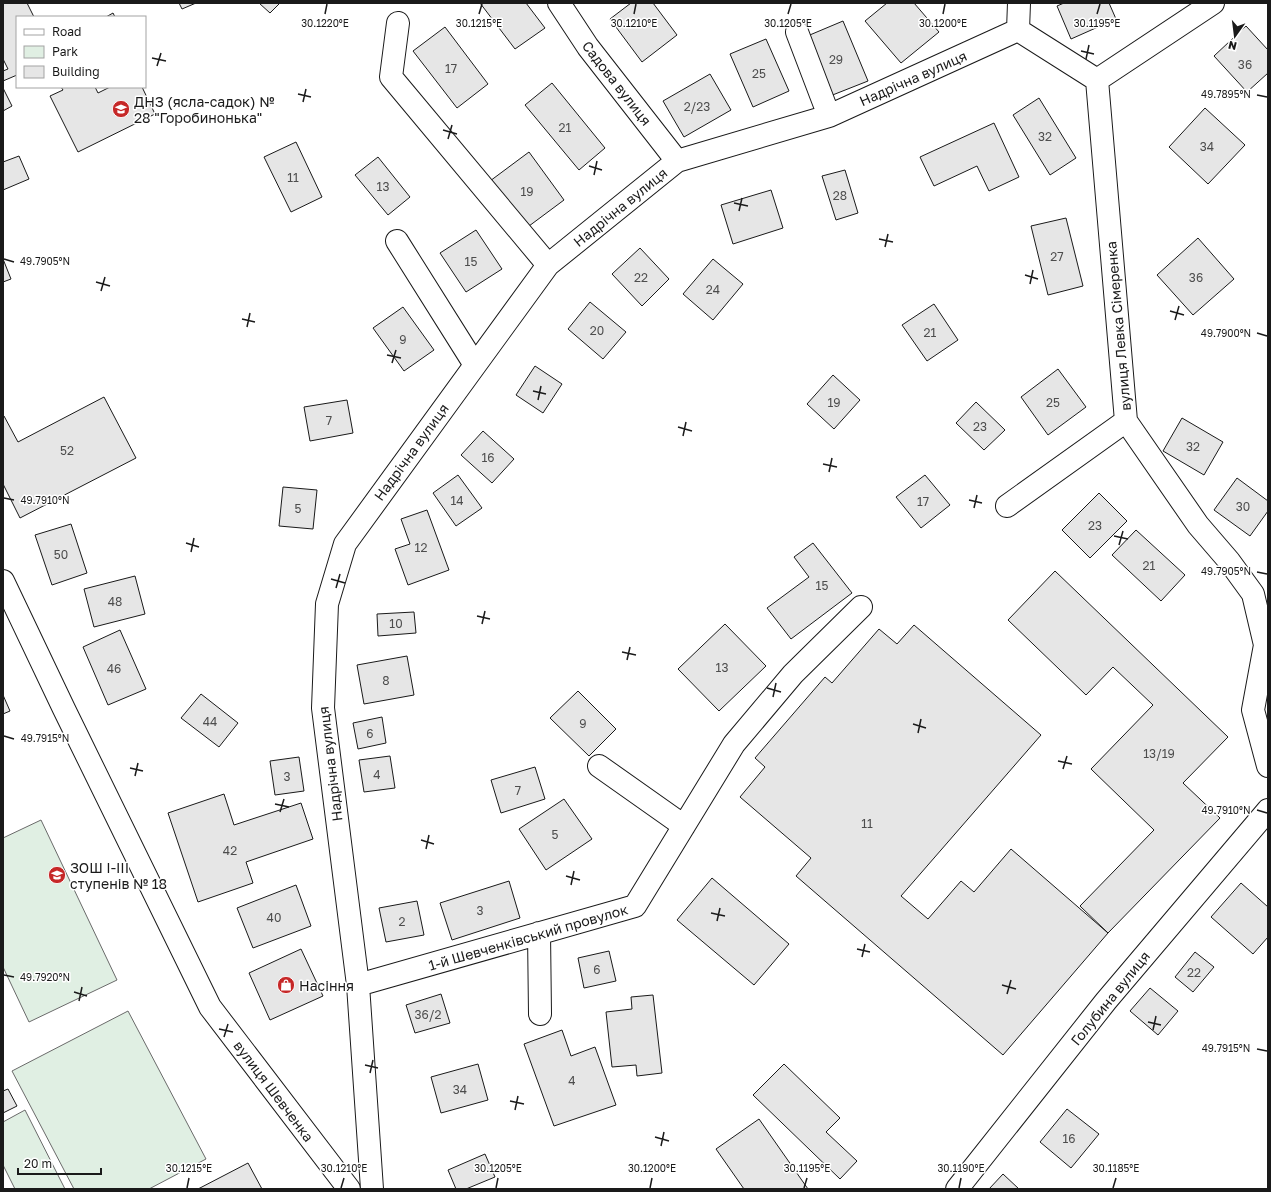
<svg xmlns="http://www.w3.org/2000/svg" width="1271" height="1192" font-family="'Golos Text',sans-serif">
  <style>
    .green { fill: #e0efe3; stroke: #6a6a6a }
    .building { fill: #e6e6e6; stroke: #1a1a1a }
    .lines { fill: none; stroke-linecap: round; stroke-linejoin: round }
    .minor-casing { stroke: #1a1a1a; stroke-width: 24 }
    .minor { stroke: #fff; stroke-width: 22 }
    .ticks { fill: none; stroke: #1a1a1a; stroke-width: 1.5 }
    .labels { text-anchor: middle; dominant-baseline: central; stroke-width: 3; stroke-linejoin: round; paint-order: stroke }
    .number-label { font-size: 12px; fill: #4d4d4d }
    .street-label { font-size: 14px; fill: #1a1a1a; stroke: #fff }
    .poi-label { font-size: 14px; fill: #1a1a1a; stroke: #fff; text-anchor: start }
    .ticks-label { font-size: 10px; text-anchor: middle; fill: #1a1a1a; stroke: #fff; stroke-width: 3; stroke-linejoin: round; paint-order: stroke }
  </style>
  <rect width="100%" height="100%" fill="#fff"/>
  <path class="green" d="M41,820L117,980L29,1022L3,967V838Z
    M128,1011L206,1159L149,1189H74L12,1071Z
    M25,1110L65,1189H15L3,1165V1122Z"/>
  <path class="building" d="M3,3H27L34,17H17V75L3,81V71L8,69L3,59Z
    M179,3H196L182,9Z
    M259,3H280L270,13Z
    M480,3H526L545,28L515,49Z
    M631,3H653L677,35L642,62L610,19Z
    M887,3H914L939,32L901,63L865,21Z
    M1064,3H1109L1116,19L1071,39L1057,6Z
    M113,13L115,17H106Z
    M843,21L868,81L830,96L805,37Z
    M1246,26L1268,50V73L1247,92L1214,56Z
    M445,27L488,84L457,108L413,51Z
    M766,39L789,91L753,107L730,54Z
    M710,74L731,110L684,137L663,101Z
    M552,83L605,148L579,170L525,105Z
    M61,87H95L98,93L110,87H142L155,114L78,152L50,96L63,90Z
    M3,88L12,106L3,111Z
    M1039,98L1076,158L1050,175L1013,115Z
    M1205,108L1245,145L1208,184L1169,147Z
    M994,123L1019,177L989,191L977,166L934,186L920,157Z
    M296,142L322,197L291,212L264,157Z
    M529,152L564,200L525,229L490,181Z
    M19,156L29,179L3,190V162Z
    M378,157L410,197L388,215L355,175Z
    M845,170L858,213L836,220L822,176Z
    M771,190L783,228L733,244L721,205Z
    M1066,218L1083,286L1048,295L1031,226Z
    M476,230L502,269L466,292L440,253Z
    M1198,238L1234,279L1193,315L1157,275Z
    M640,248L669,279L642,306L612,274Z
    M3,259L11,279L3,282Z
    M713,259L743,284L713,320L683,294Z
    M590,302L626,332L603,359L568,329Z
    M934,304L958,340L927,361L902,325Z
    M403,307L434,350L404,371L373,328Z
    M535,366L562,384L543,413L516,395Z
    M1058,369L1086,407L1048,435L1021,397Z
    M833,375L860,400L834,429L807,404Z
    M104,397L136,458L20,518L3,484V417L4,416L18,442Z
    M347,400L353,433L310,441L304,407Z
    M976,402L1005,430L984,450L956,423Z
    M1182,418L1223,442L1204,475L1163,451Z
    M483,431L514,459L492,483L461,455Z
    M458,475L482,508L456,526L433,493Z
    M925,475L950,505L921,528L896,497Z
    M1237,478L1268,501V511L1250,536L1214,510Z
    M283,487L317,490L313,529L279,526Z
    M1099,493L1127,521L1090,558L1062,530Z
    M427,510L449,570L408,585L395,549L410,544L401,519Z
    M71,524L87,573L52,585L35,535Z
    M1136,530L1185,575L1161,601L1112,555Z
    M813,543L852,593L791,639L767,608L809,577L794,557Z
    M1055,571L1228,737L1183,783L1220,818L1108,933L1080,906L1154,830L1091,769L1153,705L1113,667L1086,695L1008,620Z
    M135,576L145,614L94,627L84,589Z
    M414,612L416,633L378,636L377,614Z
    M725,624L766,666L719,711L678,669Z
    M914,625L1041,735L901,896L928,919L961,881L974,892L1011,849L1108,933L1003,1055L796,876L811,858L740,797L765,767L755,758L825,677L832,683L879,629L897,644Z
    M120,630L146,689L108,705L83,647Z
    M407,656L414,695L364,704L357,665Z
    M578,691L616,729L589,756L550,718Z
    M201,694L238,723L219,747L181,718Z
    M3,695L10,711L3,714Z
    M382,717L386,743L358,749L353,723Z
    M390,756L395,788L364,792L359,760Z
    M299,757L304,791L275,795L270,761Z
    M535,767L545,799L501,813L491,780Z
    M224,794L234,825L301,803L313,839L246,862L253,883L198,902L168,813Z
    M564,799L592,839L546,870L519,829Z
    M712,878L789,944L754,985L677,920Z
    M509,881L520,918L452,940L440,903Z
    M1241,883L1268,907V937L1253,954L1211,917Z
    M296,885L311,926L253,948L237,908Z
    M417,901L424,935L386,942L379,908Z
    M301,949L323,996L270,1020L249,973Z
    M609,951L616,981L584,988L578,958Z
    M1195,952L1214,967L1193,992L1175,977Z
    M1150,988L1178,1011L1158,1035L1130,1011Z
    M441,994L450,1023L415,1033L406,1005Z
    M653,995L662,1073L637,1076L636,1065L612,1067L606,1012L632,1009L631,997Z
    M562,1030L571,1056L595,1047L616,1105L554,1126L524,1044Z
    M478,1064L488,1100L441,1113L431,1077Z
    M784,1064L840,1118L826,1132L857,1161L840,1179L753,1095Z
    M8,1089L17,1106L3,1113V1091Z
    M1067,1109L1099,1134L1071,1168L1040,1142Z
    M759,1119L808,1189H744L716,1149Z
    M485,1154L495,1177L466,1189H456L448,1170Z
    M248,1163L262,1189H198Z
    M1003,1174L1019,1189H989Z"/>
  <g class="lines">
    <defs>
      <path id="minor" d="M559,3L588,47L677,161
        M1019,3L1018,30L1097,80L1126,421L1198,525L1229,561L1253,594L1265,645L1253,710L1268,766
        M398,23L391,77L548,265
        M797,32L829,116
        M1097,80L1213,3
        M397,241L475,365
        M1007,506L1126,421
        M3,581L64,709L210,1007L349,1189
        M599,766L684,826
        M539,933L540,1014
        M358,985L635,906L734,744L793,674L861,607
        M372,1189L358,985L323,708L327,604L345,544L548,265L677,161L829,116L1018,30
        M957,1189L1106,1001L1268,810"/>
    </defs>
    <use href="#minor" class="minor-casing"/>
    <use href="#minor" class="minor"/>
  </g>
  <path class="ticks" d="M325,14L327,4M479,14L482,4M634,14L636,4M788,14L791,4M943,14L945,4M1097,14L1100,4M1081,51L1094,54M152,58L166,61M1086,59L1089,45M157,66L161,53M298,94L311,97M1257,95L1267,97M303,102L306,89M443,130L457,134M448,139L452,125M589,166L602,170M594,175L597,161M734,203L748,206M739,211L742,198M879,239L893,242M885,247L888,234M4,259L14,262M1025,275L1038,279M96,282L110,286M1030,284L1033,270M101,291L105,277M1170,311L1184,315M242,319L255,322M1175,320L1179,306M247,327L250,313M1257,333L1267,336M387,355L401,358M392,363L396,350M533,391L546,394M538,400L541,386M678,427L692,431M683,436L686,422M823,464L837,467M829,472L832,458M4,498L14,500M969,500L982,503M974,508L977,495M1114,536L1128,539M186,543L199,547M1119,545L1123,531M191,552L194,538M1257,572L1267,574M331,579L345,583M336,588L340,574M477,616L490,619M482,624L485,611M622,652L636,655M627,660L630,647M767,688L781,692M773,697L776,683M913,724L926,728M918,733L921,719M4,736L14,739M1058,761L1072,764M130,768L143,771M1063,769L1067,756M135,776L138,763M275,804L289,807M1257,810L1267,813M280,812L284,799M421,840L434,844M426,849L429,835M566,876L580,880M571,885L574,871M711,913L725,916M717,921L720,908M857,949L870,952M862,957L865,944M4,975L14,977M1002,985L1016,989M74,992L87,996M1007,994L1011,980M79,1001L82,987M1148,1022L1161,1025M219,1029L233,1032M1153,1030L1156,1016M224,1037L228,1024M1257,1049L1267,1051M365,1065L378,1068M370,1073L373,1060M510,1101L524,1104M515,1110L518,1096M655,1137L669,1141M661,1146L664,1132M187,1188L189,1178M341,1188L344,1178M496,1188L498,1178M650,1188L652,1178M804,1188L807,1178M959,1188L961,1178M1113,1188L1116,1178"/>
  <defs>
    <symbol id="school-disc" viewBox="-11 -11 22 22"><circle r="9.5" fill="#c62828" stroke="#fff"/><path d="M0-5L7-2L0 1L-7-2ZM-4 1L0 2.5L4 1V4Q0 6-4 4Z" fill="#fff"/></symbol>
    <symbol id="shop-disc" viewBox="-11 -11 22 22"><circle r="9.5" fill="#c62828" stroke="#fff"/><path d="M-5-2.5h2.3a2.7 3.5 0 0 1 5.4 0H5L5.5 6h-11ZM-1.5-2.5h3a1.5 2.3 0 0 0-3 0Z" fill="#fff"/></symbol>
  </defs>
  <g fill-rule="evenodd">
    <use href="#school-disc" x="111" y="99" width="20" height="20"/>
    <use href="#school-disc" x="47" y="865" width="20" height="20"/>
    <use href="#shop-disc" x="276" y="975" width="20" height="20"/>
  </g>
  <g class="labels">
    <g class="number-label">
      <text x="836" y="59">29</text>
      <text x="1245" y="64">36</text>
      <text x="451" y="68">17</text>
      <text x="759" y="73">25</text>
      <text x="697" y="106">2/23</text>
      <text x="565" y="127">21</text>
      <text x="1045" y="136">32</text>
      <text x="1207" y="146">34</text>
      <text x="293" y="177">11</text>
      <text x="383" y="186">13</text>
      <text x="527" y="191">19</text>
      <text x="840" y="195">28</text>
      <text x="1057" y="256">27</text>
      <text x="471" y="261">15</text>
      <text x="641" y="277">22</text>
      <text x="1196" y="277">36</text>
      <text x="713" y="289">24</text>
      <text x="597" y="330">20</text>
      <text x="930" y="332">21</text>
      <text x="403" y="339">9</text>
      <text x="834" y="402">19</text>
      <text x="1053" y="402">25</text>
      <text x="329" y="420">7</text>
      <text x="980" y="426">23</text>
      <text x="1193" y="446">32</text>
      <text x="67" y="450">52</text>
      <text x="488" y="457">16</text>
      <text x="457" y="500">14</text>
      <text x="923" y="501">17</text>
      <text x="1243" y="506">30</text>
      <text x="298" y="508">5</text>
      <text x="1095" y="525">23</text>
      <text x="421" y="547">12</text>
      <text x="61" y="554">50</text>
      <text x="1149" y="565">21</text>
      <text x="822" y="585">15</text>
      <text x="115" y="601">48</text>
      <text x="396" y="623">10</text>
      <text x="722" y="667">13</text>
      <text x="114" y="668">46</text>
      <text x="386" y="680">8</text>
      <text x="210" y="721">44</text>
      <text x="583" y="723">9</text>
      <text x="370" y="733">6</text>
      <text x="1159" y="753">13/19</text>
      <text x="377" y="774">4</text>
      <text x="287" y="776">3</text>
      <text x="518" y="790">7</text>
      <text x="867" y="823">11</text>
      <text x="555" y="834">5</text>
      <text x="230" y="850">42</text>
      <text x="480" y="910">3</text>
      <text x="274" y="917">40</text>
      <text x="402" y="921">2</text>
      <text x="597" y="969">6</text>
      <text x="1194" y="972">22</text>
      <text x="428" y="1014">36/2</text>
      <text x="572" y="1080">4</text>
      <text x="460" y="1089">34</text>
      <text x="1069" y="1138">16</text>
    </g>
    <g class="street-label">
      <text transform="translate(913 78) rotate(-24)">Надрічна вулиця</text>
      <text transform="translate(617 83) rotate(52)">Садова вулиця</text>
      <text transform="translate(620 207) rotate(-39)">Надрічна вулиця</text>
      <text transform="translate(1118 326) rotate(-95)">вулиця Левка Сімеренка</text>
      <text transform="translate(411 452) rotate(-54)">Надрічна вулиця</text>
      <text transform="translate(330 764) rotate(-97)">Надрічна вулиця</text>
      <text transform="translate(528 937) rotate(-16)">1-й Шевченківський провулок</text>
      <text transform="translate(1110 998) rotate(-51)">Голубина вулиця</text>
      <text transform="translate(274 1091) rotate(53)">вулиця Шевченка</text>
    </g>
    <g class="poi-label">
      <text x="134" y="101">ДНЗ (ясла-садок) №<tspan x="134" dy="16">28 "Горобинонька"</tspan></text>
      <text x="70" y="867">ЗОШ І-ІІІ<tspan x="70" dy="16">ступенів № 18</tspan></text>
      <text x="299" y="985">Насіння</text>
    </g>
  </g>
  <g class="ticks-label">
    <text x="325" y="27">30.1220°E</text>
    <text x="479" y="27">30.1215°E</text>
    <text x="634" y="27">30.1210°E</text>
    <text x="788" y="27">30.1205°E</text>
    <text x="943" y="27">30.1200°E</text>
    <text x="1097" y="27">30.1195°E</text>
    <text x="1226" y="98">49.7895°N</text>
    <text x="45" y="265">49.7905°N</text>
    <text x="1226" y="337">49.7900°N</text>
    <text x="45" y="504">49.7910°N</text>
    <text x="1226" y="575">49.7905°N</text>
    <text x="45" y="742">49.7915°N</text>
    <text x="1226" y="814">49.7910°N</text>
    <text x="45" y="981">49.7920°N</text>
    <text x="1226" y="1052">49.7915°N</text>
    <text x="189" y="1172">30.1215°E</text>
    <text x="344" y="1172">30.1210°E</text>
    <text x="498" y="1172">30.1205°E</text>
    <text x="652" y="1172">30.1200°E</text>
    <text x="807" y="1172">30.1195°E</text>
    <text x="961" y="1172">30.1190°E</text>
    <text x="1116" y="1172">30.1185°E</text>
  </g>
  <rect width="1271" height="1192" fill="none" stroke="#1a1a1a" stroke-width="8"/>
  <rect x="16" y="16" width="130" height="72" fill="#ffffff" stroke="#a3a3a3"/>
  <rect x="24" y="29" width="20" height="6" fill="#ffffff" stroke="#a3a3a3"/>
  <text x="52" y="36" font-size="12" fill="#1a1a1a">Road</text>
  <rect x="24" y="46" width="20" height="12" fill="#e0efe3" stroke="#a3a3a3"/>
  <text x="52" y="56" font-size="12" fill="#1a1a1a">Park</text>
  <rect x="24" y="66" width="20" height="12" fill="#e6e6e6" stroke="#a3a3a3"/>
  <text x="52" y="76" font-size="12" fill="#1a1a1a">Building</text>
  <g transform="translate(1235 36) rotate(194)" stroke="#ffffff" stroke-width="3" paint-order="stroke">
  <path d="M0-3L7 15L0 10L-7 15Z" fill="#1a1a1a"/>
  <text y="-6" font-size="11" font-weight="bold" text-anchor="middle" fill="#1a1a1a">N</text>
  </g>
  <path d="M18 1168v6h83v-6" fill="none" stroke="#1a1a1a" stroke-width="2"/>
  <text x="24" y="1168" font-size="12" fill="#1a1a1a" stroke="#ffffff" stroke-width="3" paint-order="stroke">20 m</text>
</svg>
